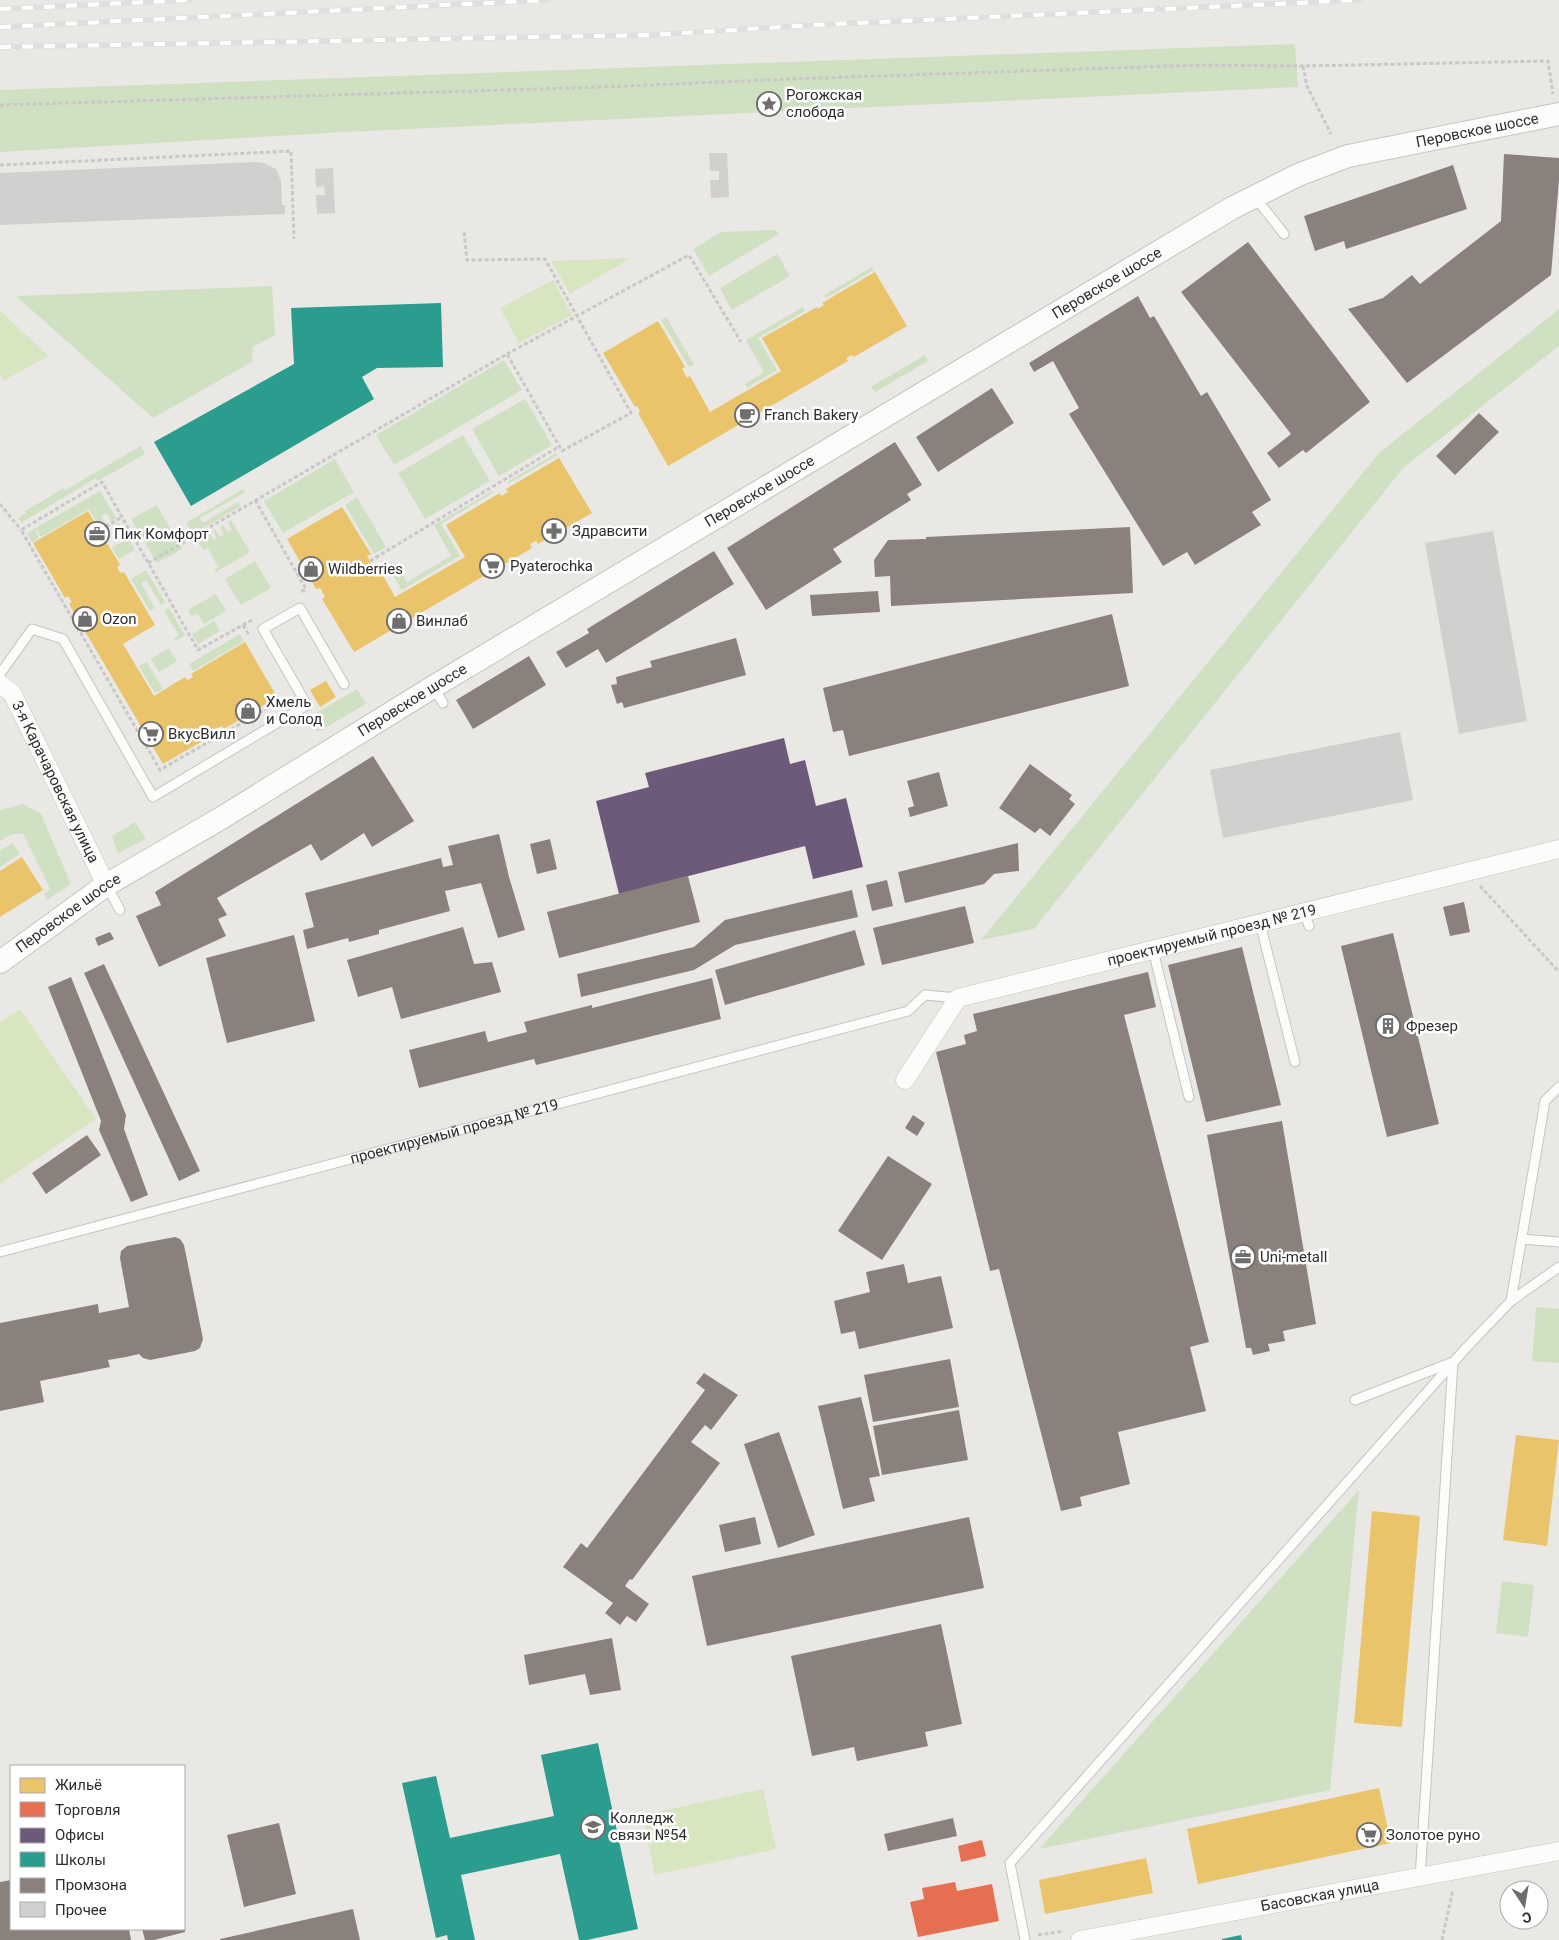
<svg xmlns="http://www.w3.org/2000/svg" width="1559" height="1940" font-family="Roboto,sans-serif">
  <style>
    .green { fill: #cfe1c2 }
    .pitch { fill: #d7e5c1 }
    .homes { fill: #e9c46a }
    .shops { fill: #e76f51 }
    .offices { fill: #6d597a }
    .schools { fill: #2a9d8f }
    .industry { fill: #8a817c }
    .building { fill: #d2d0ce }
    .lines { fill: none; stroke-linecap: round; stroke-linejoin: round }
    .service-casing { stroke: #c5c4c4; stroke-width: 11 }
    .minor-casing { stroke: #c5c4c4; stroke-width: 19 }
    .tertiary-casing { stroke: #c5c4c4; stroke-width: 24 }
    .path { stroke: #c8c8c8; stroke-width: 3; stroke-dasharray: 4 2.5; stroke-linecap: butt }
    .service { stroke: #fcfcfb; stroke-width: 9 }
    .minor { stroke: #fcfcfb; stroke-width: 18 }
    .tertiary { stroke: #fcfcfb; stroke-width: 22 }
    .rail-casing { stroke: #dfdfe0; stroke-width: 5.5 }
    .rail { stroke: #fff; stroke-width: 4; stroke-dasharray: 11; stroke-linecap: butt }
    .labels { text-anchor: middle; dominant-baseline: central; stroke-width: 5; stroke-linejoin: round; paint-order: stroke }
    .poi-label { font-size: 15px; fill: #2d2d2d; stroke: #fff; text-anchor: start }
    .street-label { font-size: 15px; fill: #2d2d2d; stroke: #fff }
  </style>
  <rect width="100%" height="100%" fill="#eae8e5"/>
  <path class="green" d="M1295,44L1298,87L345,132L0,152V90Z
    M776,230L779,234L709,276L693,249L721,232Z
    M777,254L790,276L732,310L720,288Z
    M872,267L874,270L826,298L824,295Z
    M272,286L275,335L253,347L252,362L153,418L16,296Z
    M803,307L805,311L758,338L777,370L747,388L745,384L764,372L746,340Z
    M1559,309V346L1404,467L1034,929L981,940L1379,453Z
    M666,317L694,364L689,367L661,320Z
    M925,355L928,361L875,392L871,387Z
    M504,360L522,390L394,465L376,435Z
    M525,399L552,445L499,476L472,429Z
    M463,435L490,481L425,519L398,473Z
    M141,446L145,454L98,481L96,478L21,523L18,518L26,513L25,511L64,488L65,490Z
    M556,453L558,455L508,484L507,482Z
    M335,459L354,492L283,533L264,501Z
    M243,489L245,492L200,518L203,523L238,502L241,506L193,534L186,523Z
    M100,491L116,518L111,521L107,513L101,516L106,524L100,527L89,509L41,537L37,530L35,531L39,538L32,542L27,533Z
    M492,491L493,493L441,524L460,556L402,590L388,567L395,563L407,582L451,556L434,525Z
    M357,497L386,547L374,554L345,505Z
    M157,505L182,549L157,563L131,519Z
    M231,520L250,552L216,572L214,570L219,567L217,565L208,548L203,550L197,540L209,533L214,540L217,539L213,531L215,529L220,537L224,534L220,527L223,525L228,532L232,530L228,522Z
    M119,523L135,550L119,559L112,548L123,541L114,526Z
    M255,561L271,588L241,605L225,579Z
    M146,570L165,602L161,605L146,580L141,583L155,608L150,611L131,579Z
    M216,594L226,611L204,624L197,613L191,616L188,610Z
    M169,608L185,635L175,641L174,639L179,635L164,611Z
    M214,621L220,631L198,644L192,634Z
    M240,634L244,641L193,671L189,664Z
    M169,648L177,661L159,672L151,659Z
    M147,662L163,689L155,693L139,666Z
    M357,689L366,704L318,732L309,717Z
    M23,804L41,814L71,884L47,900L44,895L50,889L23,833L10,835L0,841V810Z
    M135,822L146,839L118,853L112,836Z
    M12,843L20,854L0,867V851Z
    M1536,1307L1559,1309V1363L1532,1361Z
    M1359,1490L1330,1790L1039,1849Z
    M1502,1581L1534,1585L1528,1637L1496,1633Z"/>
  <path class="pitch" d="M631,258L570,294L551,261Z
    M553,280L572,315L519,343L500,308Z
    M0,310L48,356L3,381L0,374Z
    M20,1009L96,1119L0,1184V1023Z
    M763,1789L776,1849L655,1875L642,1815Z"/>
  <path class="homes" d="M875,272L907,326L854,357L852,355L846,358L848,361L668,466L638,413L640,412L639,409L637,406L635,407L603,353L658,321L685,367L682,369L687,378L690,376L710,412L781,371L762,338L817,307L818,309L824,305L822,303Z
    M559,458L592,513L538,544L536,541L530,544L532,548L354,652L322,599L325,597L322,591L320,588L316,589L287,539L342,507L371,554L367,556L372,565L376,563L395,597L465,557L446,525L500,493L501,496L505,494L508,492L506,489Z
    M88,511L120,565L117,567L119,571L121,573L124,572L155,625L123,644L154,696L185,677L187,680L190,679L193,677L191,674L245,642L277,697L224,729L222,726L216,729L218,732L163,764L69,604L72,602L68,596L65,598L33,543Z
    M326,681L336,697L320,707L310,690Z
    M22,857L43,890L0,917V871Z
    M1516,1435L1559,1440L1547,1546L1503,1540Z
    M1372,1511L1420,1516L1402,1727L1354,1723Z
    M1379,1788L1391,1843L1198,1884L1187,1829Z
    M1146,1858L1153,1893L1045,1914L1039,1880Z"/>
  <path class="shops" d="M982,1840L986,1856L961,1862L958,1846Z
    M955,1882L957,1891L992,1884L999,1921L918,1937L910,1902L924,1899L922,1888Z"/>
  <path class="offices" d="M784,738L790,764L805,760L816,806L846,798L863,867L813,879L805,846L619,894L596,801L649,787L645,773Z"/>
  <path class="schools" d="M441,303L443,367L377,368L362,377L374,399L191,506L154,442L294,364L291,308Z
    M598,1743L638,1929L587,1940H579L560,1854L461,1875L475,1940H448L447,1935L436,1938L402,1783L436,1776L450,1838L554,1816L541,1755Z
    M1241,1935L1242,1940H1222V1939Z"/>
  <path class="industry" d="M1504,154L1559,158V180L1551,275L1407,383L1348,309L1383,298L1412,275L1420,284L1501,221Z
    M1453,165L1467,209L1346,249L1344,241L1315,251L1304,216Z
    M1248,242L1370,402L1306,453L1303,450L1279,468L1267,453L1291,434L1181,292Z
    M1138,296L1150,318L1154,316L1201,396L1207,392L1271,500L1252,512L1261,525L1195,565L1187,552L1163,566L1069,414L1079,408L1053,361L1034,372L1029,363Z
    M992,388L1014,423L938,472L916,437Z
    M1479,413L1499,432L1455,475L1436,456Z
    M895,442L922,485L907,494L911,500L833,549L842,562L766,610L727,548Z
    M1130,527L1133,593L891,606L890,576L875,577L874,560L888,540L926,539V537Z
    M714,551L734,584L606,663L598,649L566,668L556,652L589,633L587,629Z
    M878,591L880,612L812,616L810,595Z
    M1112,614L1129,686L849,756L843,730L833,732L823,688Z
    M736,638L746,675L624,708L622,702L617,704L611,685L617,684L616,677L652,667L650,661Z
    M529,656L546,685L473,729L456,700Z
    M373,756L414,821L372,847L364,833L321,861L311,844L217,898L227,915L218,919L226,936L159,967L136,916L161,905L155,892Z
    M1030,764L1072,795L1069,799L1075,804L1050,836L1040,828L1035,833L999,808Z
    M939,772L948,806L910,817L908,808L914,806L907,781Z
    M499,834L509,877L525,930L498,938L481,883L445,891L450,911L379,930V934L349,942L348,938L307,949L303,930L314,927L305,893L441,858L443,867L453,865L448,846Z
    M550,839L557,869L537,874L530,844Z
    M1018,843L1019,871L994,874L984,884L905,903L898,872Z
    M688,876L700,922L559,958L547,912Z
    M887,880L893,906L872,911L866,885Z
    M852,890L858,917L735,945L694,970L581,997L577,974L694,947L725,920Z
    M1464,902L1470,932L1450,936L1443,907Z
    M965,906L974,943L882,965L873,928Z
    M463,927L474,964L492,962L501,992L401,1019L392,987L358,997L347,960Z
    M855,930L865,965L725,1005L715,970Z
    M110,932L114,939L98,946L95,938Z
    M1393,933L1439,1124L1387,1137L1341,946Z
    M294,935L315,1021L227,1043L206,958Z
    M1242,947L1281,1105L1206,1122L1168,965Z
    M104,964L200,1171L179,1181L84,973Z
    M1148,972L1156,1007L1124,1015L1209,1342L1190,1347L1206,1411L1118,1432L1130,1484L1080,1497L1082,1506L1061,1511L999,1269L990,1271L936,1052L966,1044L964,1035L977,1031L973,1014Z
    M71,977L126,1115L124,1129L148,1195L131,1202L99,1130L101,1121L48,987Z
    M712,978L721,1019L536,1065L534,1059L419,1088L409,1050L485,1031L488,1042L527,1032L524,1022L592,1005V1008Z
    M913,1115L925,1123L917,1136L905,1128Z
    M1282,1121L1316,1324L1283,1331L1285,1341L1268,1344L1270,1351L1253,1355L1251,1348H1246L1207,1135Z
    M87,1135L101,1155L46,1194L32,1173Z
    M888,1156L932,1184L882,1260L838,1231Z
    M175,1237L180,1239L184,1245L203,1339L200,1348L195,1351L150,1360L143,1358L139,1354L126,1357L108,1360L110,1367L40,1381L44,1402L0,1411V1323L98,1304L99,1313L129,1307L120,1258L121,1251L127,1246Z
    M904,1264L908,1283L941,1276L953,1328L859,1349L855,1331L841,1334L834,1301L870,1292L866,1272Z
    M950,1359L959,1407L873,1422L864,1375Z
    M704,1373L738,1395L711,1430L705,1425L691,1442L720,1463L632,1580L630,1579L625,1586L649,1604L636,1622L627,1616L620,1625L605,1613L613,1603L563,1567L581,1543L587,1548L705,1390L696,1383Z
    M861,1397L880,1476L869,1478L875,1501L843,1509L818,1406Z
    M959,1410L968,1460L882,1475L873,1426Z
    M779,1432L815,1535L778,1548L744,1444Z
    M755,1517L761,1544L725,1552L719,1525Z
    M969,1517L984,1588L707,1646L692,1576Z
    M941,1624L962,1724L925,1732L928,1746L857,1761L854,1747L812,1756L791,1656Z
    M612,1638L621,1690L590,1695L585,1674L529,1685L524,1655Z
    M953,1818L957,1836L888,1851L884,1834Z
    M279,1823L296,1894L244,1907L227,1835Z
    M11,1880V1929H129L131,1940H0V1882Z
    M353,1909L360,1940H220V1939Z
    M142,1929H185V1932L154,1940H145Z"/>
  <path class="building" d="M709,153H727L729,197L711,198L710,180H719V171H710Z
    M258,162L264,163L276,169L281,181L282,205H285V214L0,225V173Z
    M333,168L335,213L317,214L316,195H325L324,186L316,187L315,169Z
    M1493,531L1527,721L1459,734L1425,543Z
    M1400,732L1413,800L1223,838L1210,770Z"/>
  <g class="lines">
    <defs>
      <g id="service">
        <path d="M1255,197L1284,234"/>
        <path d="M0,674L32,629L63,639L153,797L307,705L263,629L300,608L344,684"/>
        <path d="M433,687L443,703"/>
        <path d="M107,886L120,910"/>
        <path d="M1305,913L1309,926"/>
        <path d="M1260,923L1295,1062"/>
        <path d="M1153,950L1189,1097"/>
        <path d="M1522,1239L1559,1242"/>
        <path id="s1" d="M0,1252L908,1011L925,995L958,998"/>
        <path d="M1511,1301L1559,1267"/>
        <path d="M1355,1400L1453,1362L1420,1878"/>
        <path d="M1025,1940L1010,1863L1466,1348L1511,1301L1545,1101L1559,1087"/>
      </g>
      <g id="minor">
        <path id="s2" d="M0,684L12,693L106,885"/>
        <path id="s3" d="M905,1080L958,998L1559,849"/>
        <path id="s4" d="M1080,1940L1559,1851"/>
      </g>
      <g id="tertiary">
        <path id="s5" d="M0,962L106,885L223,817L433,687L1232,208L1298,175L1348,156L1559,114"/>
      </g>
    </defs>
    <use href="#service" class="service-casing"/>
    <use href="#minor" class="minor-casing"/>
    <use href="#tertiary" class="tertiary-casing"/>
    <path class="path" d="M1303,66L1307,86L1331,134
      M0,105L603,87L789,79L1202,65L1303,66L1548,61L1553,94
      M0,165L291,151L294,239
      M507,354L689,255L741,342
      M255,500L306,589L299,593
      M0,504L21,530
      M100,530L122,517
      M370,561L560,446
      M148,563L507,354L562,451L631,413L545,259L467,260L464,232
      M252,620L198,650L102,482L21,530L160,770L285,698L284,697
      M243,625L249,635
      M1480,886L1559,972
      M1038,1935L1064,1931
      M1442,1940L1453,1889"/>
    <use href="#service" class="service"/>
    <use href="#minor" class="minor"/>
    <use href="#tertiary" class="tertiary"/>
    <defs>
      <path id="rail" d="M0,9L189,0
        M0,27L548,0
        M0,47L650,35L814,25L1360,0"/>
    </defs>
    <use href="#rail" class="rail-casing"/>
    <use href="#rail" class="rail"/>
  </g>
  <defs>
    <symbol id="sight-ring" viewBox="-11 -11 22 22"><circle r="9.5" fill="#fff" stroke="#6f6e6d" stroke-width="1.5"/><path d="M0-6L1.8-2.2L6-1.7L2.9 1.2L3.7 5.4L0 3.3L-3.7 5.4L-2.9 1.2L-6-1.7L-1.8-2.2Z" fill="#6f6e6d"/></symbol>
    <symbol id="cafe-ring" viewBox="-11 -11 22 22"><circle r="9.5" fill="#fff" stroke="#6f6e6d" stroke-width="1.5"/><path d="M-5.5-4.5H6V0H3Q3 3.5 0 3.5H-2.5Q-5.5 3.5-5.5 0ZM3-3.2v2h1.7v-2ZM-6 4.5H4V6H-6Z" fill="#6f6e6d"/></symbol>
    <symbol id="pharmacy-ring" viewBox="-11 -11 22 22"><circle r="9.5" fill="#fff" stroke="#6f6e6d" stroke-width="1.5"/><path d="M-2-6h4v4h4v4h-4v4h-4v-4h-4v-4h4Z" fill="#6f6e6d"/></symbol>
    <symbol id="office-ring" viewBox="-11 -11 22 22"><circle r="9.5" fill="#fff" stroke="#6f6e6d" stroke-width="1.5"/><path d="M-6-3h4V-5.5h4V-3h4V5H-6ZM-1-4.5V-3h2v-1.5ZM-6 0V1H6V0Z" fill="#6f6e6d"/></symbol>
    <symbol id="supermarket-ring" viewBox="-11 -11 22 22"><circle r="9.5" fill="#fff" stroke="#6f6e6d" stroke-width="1.5"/><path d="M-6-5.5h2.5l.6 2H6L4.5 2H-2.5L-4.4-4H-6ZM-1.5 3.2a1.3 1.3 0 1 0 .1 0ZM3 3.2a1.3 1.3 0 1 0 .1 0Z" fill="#6f6e6d"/></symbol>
    <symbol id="shop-ring" viewBox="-11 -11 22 22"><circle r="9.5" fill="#fff" stroke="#6f6e6d" stroke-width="1.5"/><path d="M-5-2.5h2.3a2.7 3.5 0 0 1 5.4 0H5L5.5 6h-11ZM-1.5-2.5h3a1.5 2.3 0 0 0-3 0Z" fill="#6f6e6d"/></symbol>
    <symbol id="building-ring" viewBox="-11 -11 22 22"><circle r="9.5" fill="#fff" stroke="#6f6e6d" stroke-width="1.5"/><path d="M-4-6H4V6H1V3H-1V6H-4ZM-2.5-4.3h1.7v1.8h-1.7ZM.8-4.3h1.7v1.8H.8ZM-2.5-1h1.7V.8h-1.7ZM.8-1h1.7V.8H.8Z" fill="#6f6e6d"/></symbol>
    <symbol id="university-ring" viewBox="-11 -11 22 22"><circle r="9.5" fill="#fff" stroke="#6f6e6d" stroke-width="1.5"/><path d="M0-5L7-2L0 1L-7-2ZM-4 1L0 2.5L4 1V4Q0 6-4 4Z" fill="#6f6e6d"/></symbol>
  </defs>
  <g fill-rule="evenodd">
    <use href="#sight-ring" x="755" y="90" width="28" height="28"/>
    <use href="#cafe-ring" x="733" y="401" width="28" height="28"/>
    <use href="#pharmacy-ring" x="540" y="517" width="28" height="28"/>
    <use href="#office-ring" x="83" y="520" width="28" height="28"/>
    <use href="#supermarket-ring" x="478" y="552" width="28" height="28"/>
    <use href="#shop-ring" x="297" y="555" width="28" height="28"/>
    <use href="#shop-ring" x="71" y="605" width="28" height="28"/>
    <use href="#shop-ring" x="385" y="607" width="28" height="28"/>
    <use href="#shop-ring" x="234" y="697" width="28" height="28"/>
    <use href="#supermarket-ring" x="137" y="720" width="28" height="28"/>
    <use href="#building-ring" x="1374" y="1012" width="28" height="28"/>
    <use href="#office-ring" x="1229" y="1243" width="28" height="28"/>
    <use href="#university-ring" x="579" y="1813" width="28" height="28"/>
    <use href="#supermarket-ring" x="1355" y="1821" width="28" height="28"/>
  </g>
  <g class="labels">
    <g class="poi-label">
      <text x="786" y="95">Рогожская<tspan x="786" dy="17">слобода</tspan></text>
      <text x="764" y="415">Franch Bakery</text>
      <text x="572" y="531">Здравсити</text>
      <text x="114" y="534">Пик Комфорт</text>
      <text x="510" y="566">Pyaterochka</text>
      <text x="328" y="569">Wildberries</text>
      <text x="102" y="619">Ozon</text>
      <text x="416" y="621">Винлаб</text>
      <text x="266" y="702">Хмель<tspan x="266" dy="17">и Солод</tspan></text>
      <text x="168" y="734">ВкусВилл</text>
      <text x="1406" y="1026">Фрезер</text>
      <text x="1260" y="1257">Uni-metall</text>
      <text x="610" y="1818">Колледж<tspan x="610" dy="17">связи №54</tspan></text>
      <text x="1386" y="1835">Золотое руно</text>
    </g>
    <g class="street-label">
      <text stroke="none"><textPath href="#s5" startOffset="1704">Перовское шоссе</textPath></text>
      <text stroke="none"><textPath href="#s5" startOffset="1299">Перовское шоссе</textPath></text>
      <text stroke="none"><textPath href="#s5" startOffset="894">Перовское шоссе</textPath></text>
      <text stroke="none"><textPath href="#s5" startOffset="489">Перовское шоссе</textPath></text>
      <text stroke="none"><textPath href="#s2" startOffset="114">3-я Карачаровская улица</textPath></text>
      <text stroke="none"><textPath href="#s5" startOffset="84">Перовское шоссе</textPath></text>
      <text stroke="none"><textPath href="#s3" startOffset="359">проектируемый проезд № 219</textPath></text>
      <text stroke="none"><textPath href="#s1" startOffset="470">проектируемый проезд № 219</textPath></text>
      <text stroke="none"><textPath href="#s4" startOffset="244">Басовская улица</textPath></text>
    </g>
  </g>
  <rect x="10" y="1765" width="175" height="165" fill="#ffffff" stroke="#ababab"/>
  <rect x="20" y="1778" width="25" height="15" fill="#e9c46a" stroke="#ababab"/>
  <text x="55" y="1790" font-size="15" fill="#2d2d2d">Жильё</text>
  <rect x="20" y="1802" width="25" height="15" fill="#e76f51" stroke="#ababab"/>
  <text x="55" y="1815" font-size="15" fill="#2d2d2d">Торговля</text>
  <rect x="20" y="1828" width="25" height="15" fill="#6d597a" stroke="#ababab"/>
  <text x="55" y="1840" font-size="15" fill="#2d2d2d">Офисы</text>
  <rect x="20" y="1852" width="25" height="15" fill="#2a9d8f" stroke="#ababab"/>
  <text x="55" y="1865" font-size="15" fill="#2d2d2d">Школы</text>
  <rect x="20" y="1878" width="25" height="15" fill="#8a817c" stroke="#ababab"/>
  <text x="55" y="1890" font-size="15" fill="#2d2d2d">Промзона</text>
  <rect x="20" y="1902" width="25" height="15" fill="#d2d0ce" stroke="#ababab"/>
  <text x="55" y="1915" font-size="15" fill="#2d2d2d">Прочее</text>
  <g transform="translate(1524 1905) rotate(168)"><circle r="24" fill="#ffffff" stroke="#ababab"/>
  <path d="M0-4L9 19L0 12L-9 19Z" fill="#6f6e6d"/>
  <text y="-8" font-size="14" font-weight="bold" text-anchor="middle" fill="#2d2d2d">С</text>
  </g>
</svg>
